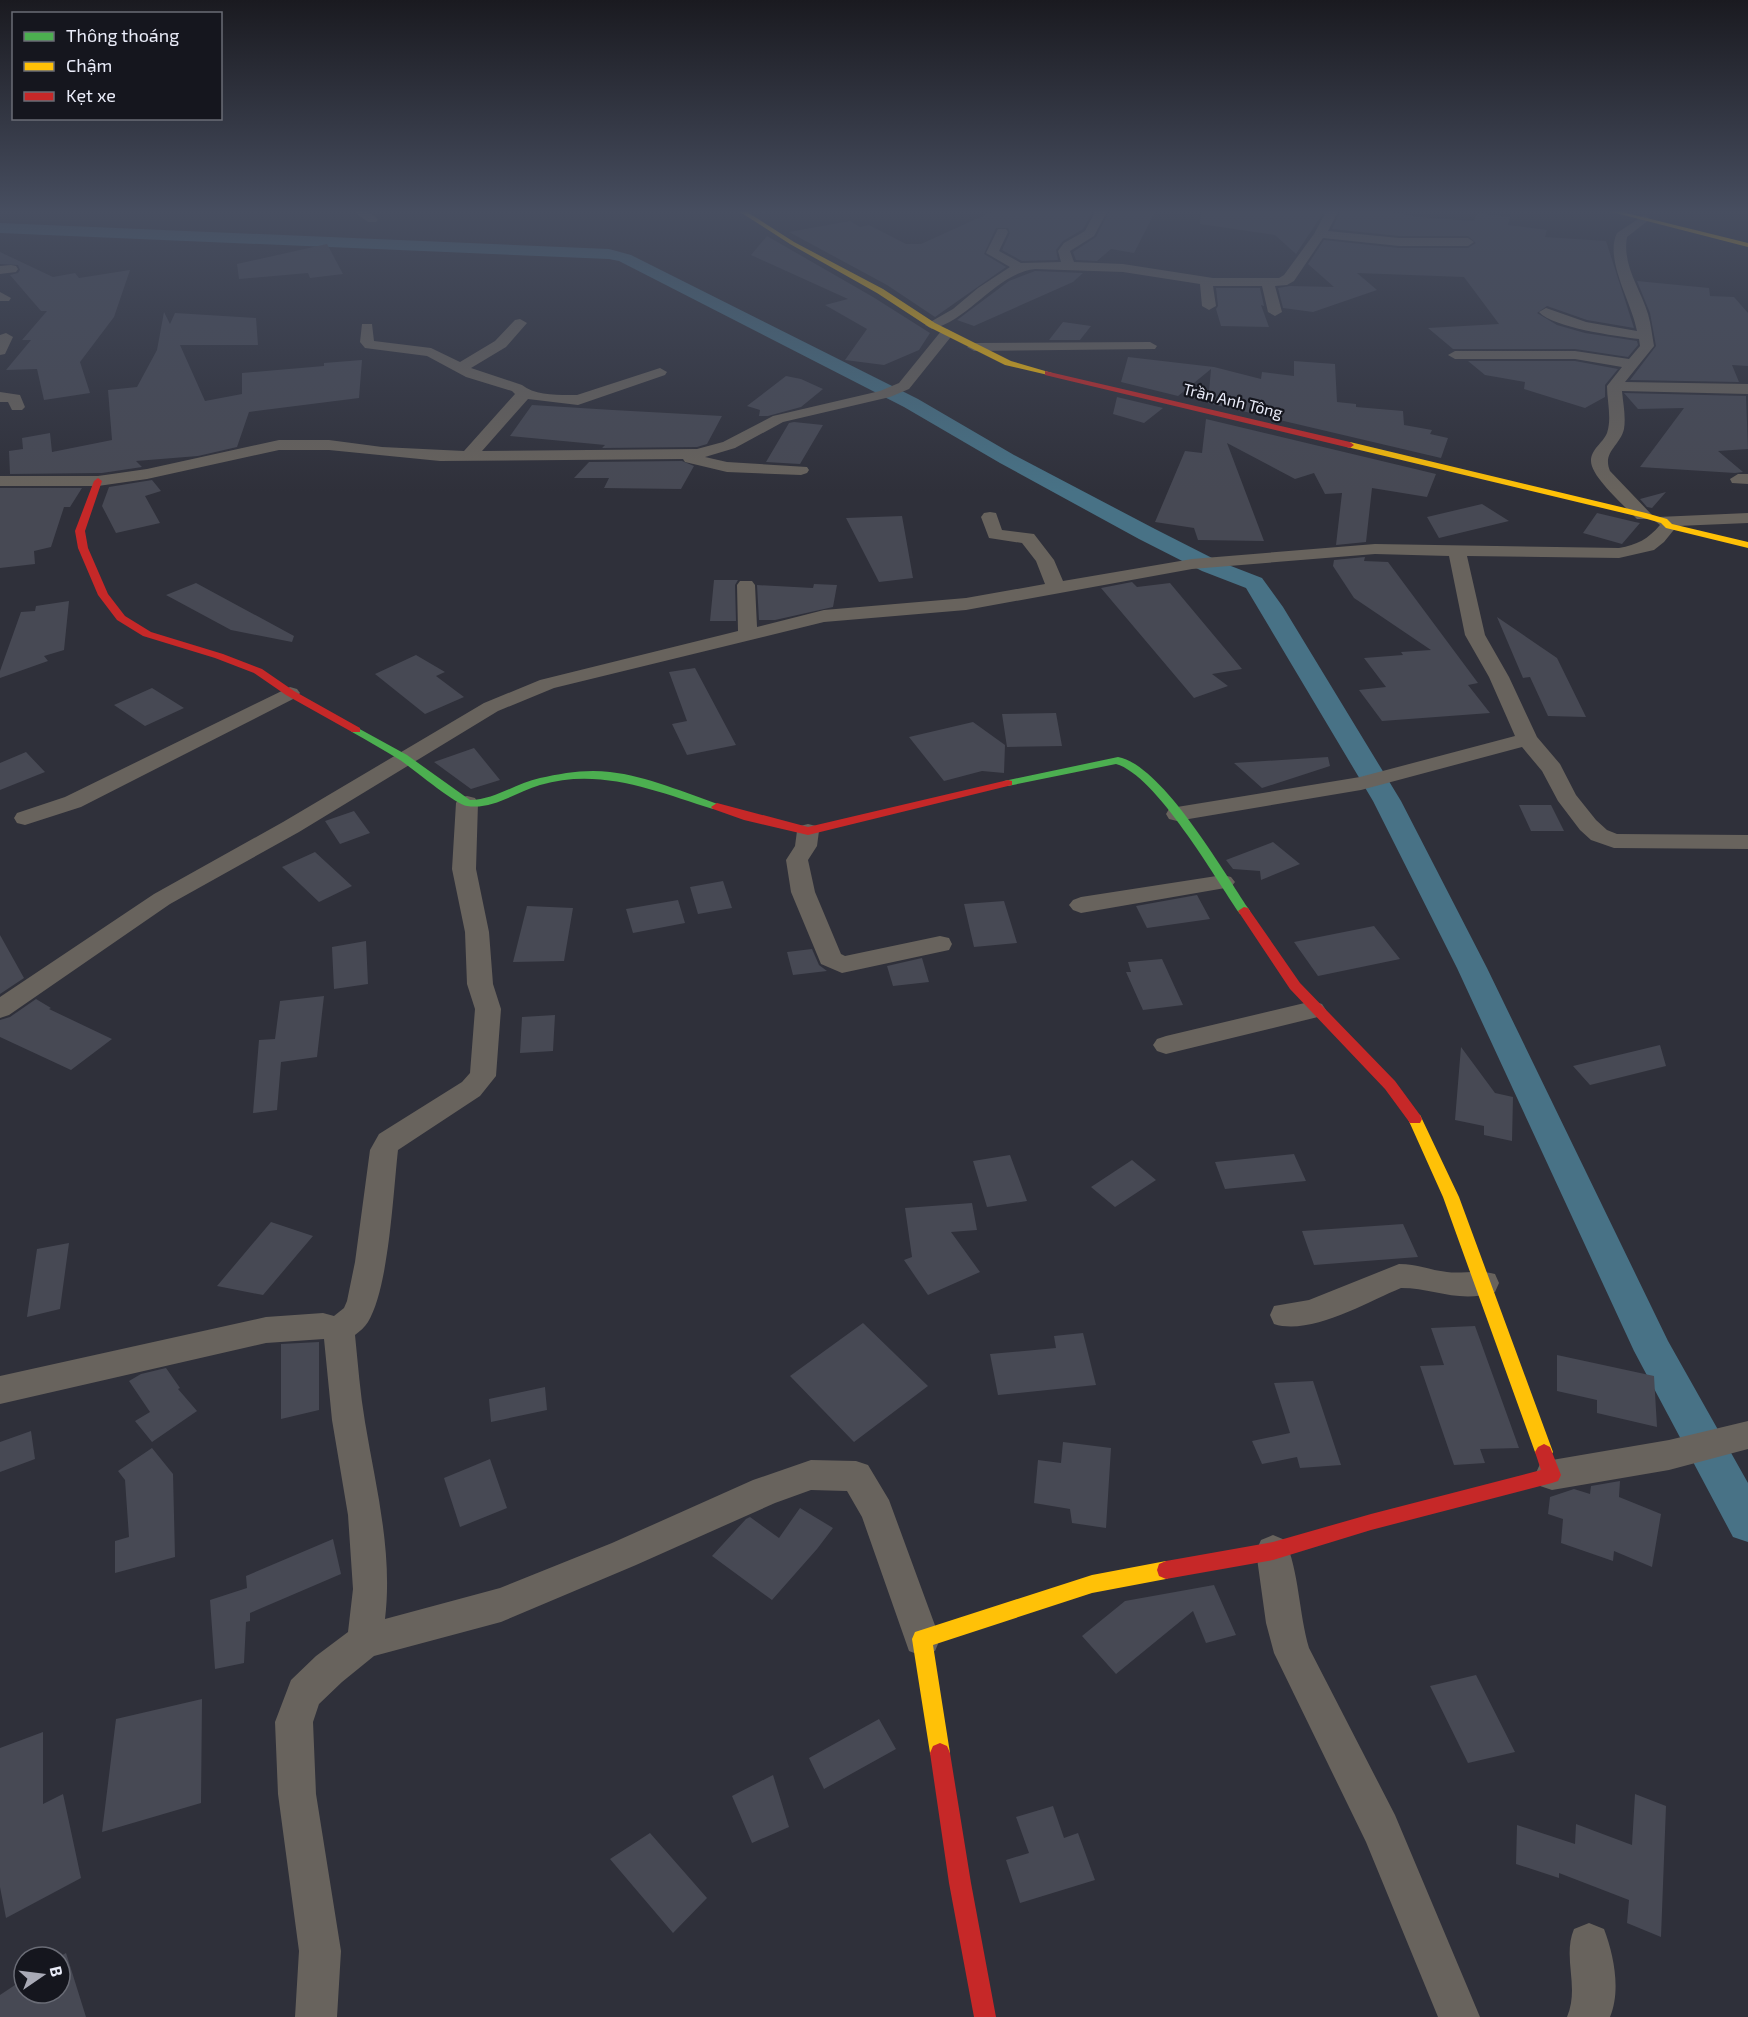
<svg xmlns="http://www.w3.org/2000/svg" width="1748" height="2017" font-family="'Exo 2',sans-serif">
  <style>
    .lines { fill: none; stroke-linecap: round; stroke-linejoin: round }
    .canal { fill: #487286; fill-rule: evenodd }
    .building { fill: #474954 }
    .street { fill: #68635d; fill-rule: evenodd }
    .fast { fill: #4caf50; fill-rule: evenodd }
    .slow { fill: #ffc107; fill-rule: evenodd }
    .jam { fill: #c62828; fill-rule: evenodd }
    .labels { text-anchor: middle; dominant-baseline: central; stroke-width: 4.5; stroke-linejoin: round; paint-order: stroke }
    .far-street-label { font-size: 16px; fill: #eaecf9; stroke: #15161e }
  </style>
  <rect width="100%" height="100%" fill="#2f303a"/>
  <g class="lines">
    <path class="canal" d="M0,223L609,249L631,255L918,399L1014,455L1155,529L1218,561L1262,578L1283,607L1401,801L1487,968L1668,1341L1748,1483V1542L1733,1537L1634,1351L1457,968L1373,801L1246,588L1202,571L1139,539L1000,463L904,407L619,261L609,259L0,233Z"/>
  </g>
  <path class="building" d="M996,210H1094L1083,229L1063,241L1056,250L1058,260L1022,261L1002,250L1010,233L1008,228H996L984,254L1006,267L935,317L887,285L789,232L850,221L860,227L869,225L906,244H921Z
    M1110,210H1156L1134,253L1111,249L1097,261L1076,260L1073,252L1096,237Z
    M1201,210H1325L1296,254L1275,235L1200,224Z
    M1341,210H1382L1419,217L1474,221L1477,213L1510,217L1508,225L1547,230L1545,237L1606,241L1634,328L1587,320L1547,306L1537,313L1557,325L1585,333L1637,341L1638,345L1628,357L1575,349H1453L1428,328L1499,324L1464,277L1357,273L1377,290L1313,312L1283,308L1278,288L1290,286L1334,287L1308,264L1324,240L1399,248H1468L1476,243L1468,236H1399L1332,229Z
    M767,236L873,297L930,333L919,350L884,365L845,360L867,329L825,305L848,299L751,255Z
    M327,244L343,274L310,278L308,273L239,279L237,264Z
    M0,252L53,277L75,273L79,278L130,270L114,317L80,362L90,393L44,400L37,369L6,370L31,340H22L47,311H41L10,275L18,273L20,270L18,265L0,264Z
    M1035,271L1083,273L1073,282L974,326L957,320L1009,281Z
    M1637,281L1709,288L1710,296L1734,297L1748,313V366L1732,365L1739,382L1630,380L1656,346L1650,313Z
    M1216,288H1260L1264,306L1261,305L1269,327L1221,326L1216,309L1218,306Z
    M164,312L170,324L175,313L256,318L258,345H180L205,401L242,394V373L324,366V363L362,360L359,398L249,412L237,447L198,456L136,461L142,467L102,473L10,474L9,451L23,449L22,438L50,433L52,452L112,440L108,390L137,387L157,350Z
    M1063,322L1091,326L1080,340H1049Z
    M1128,357L1214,367L1261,379L1262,372L1294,376V361L1335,364L1337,402L1356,404V407L1403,411L1404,425L1432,430L1430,434L1448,438L1441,458L1208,403L1211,369L1178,396L1121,382Z
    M1468,361H1575L1618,369L1605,385V397L1585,408L1524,389L1525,382L1485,375Z
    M786,376L801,379L823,389L801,407L768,416H759L760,410L747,406Z
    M1624,393L1746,396L1748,449L1718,451L1743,472L1735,473L1640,467L1684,408L1638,409Z
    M1117,397L1163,408L1144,423L1113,414Z
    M532,405L613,410L722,416L707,444L697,447L602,448L605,445L510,436Z
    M1206,419L1436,474L1427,497L1372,488L1366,542L1336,545L1342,493L1325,494L1314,473L1295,479L1227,443L1264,541L1198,540L1194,528L1155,522L1185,451L1202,453Z
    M794,422L823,425L800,464L766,462L789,423Z
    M682,461L694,466L681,489L604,488L609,478H574L589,462Z
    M152,480L161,491L145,496L160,523L116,533L102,506L109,487Z
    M0,488H82L70,507H64L51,547L34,551L35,564L0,568Z
    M1666,492L1652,508L1647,507L1640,499Z
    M1482,504L1509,521L1439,538L1427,517Z
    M1597,513L1635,522L1640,523L1622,544L1583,533Z
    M902,516L913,578L879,582L846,518Z
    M1365,557L1364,561L1388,562L1478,683L1468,685L1490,713L1382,721L1359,690L1386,687L1364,658L1403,655L1401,652L1431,650L1354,598L1333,566L1334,560Z
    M714,580H738L735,585L736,621H710Z
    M1132,582L1137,587L1170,583L1242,669L1212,674L1228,686L1194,698L1101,588Z
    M196,583L294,636L292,642L231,630L166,595Z
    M814,584L837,585L833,607L775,620H759L757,585L813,588Z
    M69,601L64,650L44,656L48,661L0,678V671L21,612L35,611L36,606Z
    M1497,617L1557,658L1586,717L1548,716L1530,677L1523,678Z
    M416,655L445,672L436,676L464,697L425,714L375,674Z
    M695,668L736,745L687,755L672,724L687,721L669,672Z
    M152,688L184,708L145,726L114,705Z
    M1056,713L1062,746L1007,747L1002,714Z
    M973,722L1005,745L1004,773L982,771L944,781L909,737Z
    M474,748L500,780L471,789L434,762Z
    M26,752L45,772L0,790V763Z
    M1328,757L1330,766L1262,788L1234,763Z
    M1519,805H1551L1564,831H1531Z
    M354,811L370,833L340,844L325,821Z
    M1273,842L1300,864L1261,880L1260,871L1233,869L1226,860Z
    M315,852L352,886L319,902L282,867Z
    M723,881L732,908L698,914L690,887Z
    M1197,895L1210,919L1147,928L1136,906Z
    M678,900L685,923L633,933L626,909Z
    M1004,901L1017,943L974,947L964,904Z
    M527,906L573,908L564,961L513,962Z
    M1374,926L1400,959L1318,976L1294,942Z
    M0,935L24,978L0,994Z
    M366,941L368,984L334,989L332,947Z
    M812,949L819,965L827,971L793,975L787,952Z
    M922,958L929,982L893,986L887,966Z
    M1162,959L1183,1005L1143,1010L1126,972H1131L1128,962Z
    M324,996L317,1057L281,1062L277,1110L253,1113L259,1040L275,1039L280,1001Z
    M36,999L51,1008L49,1009L112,1039L71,1070L0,1037V1020L10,1017Z
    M555,1015L553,1051L520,1053L522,1017Z
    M1660,1045L1666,1066L1590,1085L1573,1066Z
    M1461,1047L1495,1093L1513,1097L1512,1141L1484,1135V1126L1455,1120Z
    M1294,1154L1306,1181L1225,1189L1215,1162Z
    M1010,1155L1027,1201L987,1207L973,1161Z
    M1132,1160L1156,1180L1115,1207L1091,1187Z
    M972,1203L977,1230L951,1232L980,1272L928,1295L904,1260L912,1257L905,1208Z
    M271,1222L313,1236L263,1295L217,1286Z
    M1403,1224L1418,1257L1314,1265L1302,1231Z
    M69,1243L60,1309L27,1317L37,1249Z
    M863,1323L928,1386L854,1442L790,1376Z
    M1475,1326L1519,1448L1480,1449L1485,1463L1454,1465L1420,1366L1444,1365L1431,1328Z
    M1083,1333L1096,1385L998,1395L990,1354L1056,1348L1054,1336Z
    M319,1342V1410L281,1419V1344Z
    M1557,1355L1654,1376L1657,1427L1597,1413V1400L1557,1391Z
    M166,1368L180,1388L178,1389L197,1411L152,1442L135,1421L150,1412L129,1381L141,1374Z
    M1313,1381L1341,1465L1300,1468L1297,1457L1262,1464L1252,1441L1290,1433L1274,1383Z
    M545,1387L547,1410L491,1422L489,1399Z
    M31,1431L35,1459L0,1472V1442Z
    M1063,1442L1111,1448L1106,1528L1072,1523L1070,1509L1034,1503L1038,1460L1061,1463Z
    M152,1448L173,1474L175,1557L115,1573V1541L129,1537L125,1480L118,1471Z
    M490,1459L507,1508L460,1527L444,1478Z
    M1620,1481L1619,1497L1661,1514L1652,1567L1614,1551L1613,1561L1561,1543L1563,1519L1548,1514L1550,1497L1574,1489L1590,1494L1591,1486Z
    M800,1508L833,1528L817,1549L772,1600L712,1556L746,1519L750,1517L779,1538Z
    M333,1539L341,1574L250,1613V1621L246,1622L244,1663L215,1669L210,1600L247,1588L246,1576Z
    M1214,1585L1236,1635L1206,1643L1193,1611L1116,1674L1082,1636L1125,1601Z
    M1476,1675L1515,1752L1468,1763L1430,1686Z
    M202,1699L201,1803L102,1832L116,1719Z
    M879,1719L896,1749L824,1789L809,1758Z
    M43,1732V1804L63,1794L81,1878L6,1918L0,1887V1748Z
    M773,1775L789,1827L752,1843L732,1796Z
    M1635,1794L1666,1806L1661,1937L1627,1923L1629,1900L1559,1873V1878L1516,1864L1517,1825L1575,1844L1576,1824L1632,1845Z
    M1053,1806L1064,1838L1078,1833L1095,1880L1020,1903L1006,1860L1029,1853L1016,1817Z
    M650,1833L707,1898L673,1933L610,1859Z
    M66,1953L86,2017H0V1995L24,1979V1993H60L59,1957Z"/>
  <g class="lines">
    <path class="street" d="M352,210H366L378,219L376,222H368Z
      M1096,210H1108L1094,236L1070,251L1074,262L1123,264L1213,278H1279L1284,275L1314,234L1327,210H1339L1328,231L1399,238H1468L1474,242L1468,246H1399L1323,238L1294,281L1287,285L1275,286L1282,312L1275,316L1268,312L1262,286H1213L1216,306L1209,310L1202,306L1200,284L1123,272L1035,269C995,274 971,319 932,329L925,325L953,309L978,288L1010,267L986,253L998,229H1006L1008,232L999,251L1021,263L1061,262L1058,251L1064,243L1085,231Z
      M1644,215L1650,219L1627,237C1622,265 1640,288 1648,314C1651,324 1652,335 1654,346L1625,382L1748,384V394L1622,391C1623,403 1626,416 1624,429C1620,446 1602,452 1610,471L1652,515L1649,519H1637C1625,506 1591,477 1591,461C1591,449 1603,443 1607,433C1612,418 1607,401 1607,386L1622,367L1575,359H1455L1448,355L1455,351H1575L1629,359L1640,346L1639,339C1616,336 1554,328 1539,312L1546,308L1586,322L1637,331C1632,303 1604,259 1617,233Z
      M11,265L16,266L18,269L16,272L0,274V266Z
      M0,292L11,298L9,301H0Z
      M520,319L527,323L506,347L471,368L522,385C535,396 560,395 577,395L660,368L667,372L665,375L578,405L528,399L482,451L697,449L723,442L773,416L880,391L899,383L942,330L947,329L954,333L909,389L890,397L783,422L735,448L705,457L727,462L807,467L809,470L807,473L801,475L727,472L685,462L683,459L440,461L329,450H279L147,479L98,486H0V476H98L147,469L279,440H329L382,447L464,451L515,394L512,391L466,377L427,356L365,348L360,342L362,324H372L374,341L431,348L460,362L495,341L515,320Z
      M6,333L13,337L5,354L0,355V335Z
      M1150,342L1157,346L1155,349L974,351L967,347L974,343Z
      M0,392L20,395L25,407L22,410H12L8,402H0Z
      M1738,474H1748V484L1732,483L1730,479Z
      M990,512L996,513L1002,530L1034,534L1054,560L1063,581L1192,559L1375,544L1619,548C1637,545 1648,539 1660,525L1655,521L1658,517L1748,513V523L1677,526L1664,542L1654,550L1619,558L1467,556L1485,635L1509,677L1537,737L1560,764L1576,795L1596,820L1607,830L1617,834L1748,835V849L1614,848L1591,840L1580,830L1558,801L1542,771L1522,747L1361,790L1177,821L1169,819L1166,814L1169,809L1177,807L1360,777L1515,736L1489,677L1465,635L1449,556L1375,554L1192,569L966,610L824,622L554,688L498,711L299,832L170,904L9,1015L0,1018V997L154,894L283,822L484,703L540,680L738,631L737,585L740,581H752L755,585L757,627L824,610L966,598L1045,584L1036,561L1022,543L989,538L981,517L984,513Z
      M290,687L297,689L300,693L297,697L81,807L25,825L17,823L14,818L17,813L65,797Z
      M467,796L475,798L478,803L476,869L489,932L493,984L501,1009L496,1076L480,1096L398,1150C393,1194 389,1287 368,1322C365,1327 360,1331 355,1335C358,1364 360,1393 365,1422C376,1488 393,1552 385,1619L500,1588L612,1543L753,1480L811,1460L856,1461L868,1465L889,1500L940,1639L935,1651L922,1656L909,1651L862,1517L847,1491L811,1490L775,1503L636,1565L501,1622L374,1656L342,1682L319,1704L313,1722L316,1794L341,1951L337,2017H295L299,1951L278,1794L275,1722L291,1680L316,1656L348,1632L353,1589L348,1515L332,1420L324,1339L266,1343L0,1404V1376L266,1317L323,1313L334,1316L344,1308L347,1301L355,1262L370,1150L379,1134L462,1082L470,1073L475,1009L467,984L465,932L452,869L456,803L459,798Z
      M808,824L816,826L819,831L817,846L808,860L815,892L841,954L845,956L940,936L949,938L952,944L949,950L842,973L821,964L791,892L786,860L795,846L797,831L800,826Z
      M1223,875L1231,877L1235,882L1231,887L1081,913L1073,910L1069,905L1073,900L1081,897Z
      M1313,1001L1322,1004L1326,1010L1322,1016L1166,1054L1157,1051L1153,1045L1157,1039L1166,1036Z
      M1399,1264C1418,1264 1429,1270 1447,1272C1463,1274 1478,1269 1495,1274L1499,1283L1495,1292C1459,1304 1435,1288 1401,1288C1367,1302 1310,1336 1274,1324L1270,1315L1274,1306L1309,1300Z
      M1748,1421V1449L1669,1470L1552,1490L1540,1486L1535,1475L1540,1464L1552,1460L1669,1440Z
      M1273,1535L1285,1540C1299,1571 1299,1614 1309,1648L1395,1815L1480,2017H1438L1366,1842L1274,1653L1266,1623L1256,1551L1261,1540Z
      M1589,1923L1604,1929C1614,1955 1621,1991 1610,2017H1567C1580,1986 1562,1958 1574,1929Z"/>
    <path class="fast" d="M356,727L407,755L470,800C495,800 516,783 540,778C563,773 586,769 610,772C647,776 685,793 721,805L723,807L721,809H713C656,791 600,767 540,785C516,792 493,810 467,806C456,805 412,768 400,760C384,750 368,741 352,732L350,730Z
      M1118,757C1162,765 1223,871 1248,908L1250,911L1248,914H1240C1215,878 1156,775 1116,764L1008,786L1002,783L1004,781Z"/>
    <path class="slow" d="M737,210H744L794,242L883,289L935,323L1011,361L1052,373L1048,375L1005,365L929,327L877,293L790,244Z
      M1604,210H1614L1748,243V247Z
      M1350,442L1646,513L1667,519L1672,524L1748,542V548L1666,528L1661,523L1640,517L1347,447V443Z
      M1415,1114L1420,1115L1422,1119L1459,1197L1553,1452L1550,1457L1544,1460L1538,1457L1535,1452L1443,1197L1408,1119L1410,1115Z
      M1166,1561L1173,1564L1175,1570L1173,1576L1166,1579L1092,1593L933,1645L950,1753L947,1760L940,1763L933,1760L930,1753L912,1639L915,1632L1092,1575Z"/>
    <path class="jam" d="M1045,371L1350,442L1354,445L1350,448L1045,375Z
      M98,478L102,481L85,531L88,548L108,594L125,616L151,632L223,654L262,669L294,691L360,728V732H352L286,695L254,673L215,658L143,636L117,620L98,595L78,548L75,531L94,481Z
      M1008,780L1012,781V785L808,835L744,820L713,809L711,807L717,803L808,827Z
      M1244,907L1248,908L1300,983L1395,1081L1420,1115L1422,1119L1420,1123H1410L1385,1089L1290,989L1238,911Z
      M1544,1444L1550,1447L1561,1475L1558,1481L1552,1483L1371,1530L1273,1560L1166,1579L1159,1576L1157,1570L1159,1564L1166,1561L1273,1542L1371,1514L1541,1470L1535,1452L1538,1447Z
      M940,1743L947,1746L950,1753L971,1883L996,2017H974L949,1883L930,1753L933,1746Z"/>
  </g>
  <linearGradient id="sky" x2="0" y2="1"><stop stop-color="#1a1a20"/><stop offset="0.43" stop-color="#474e60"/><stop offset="1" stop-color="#474e60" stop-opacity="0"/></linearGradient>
  <rect width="1748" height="492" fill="url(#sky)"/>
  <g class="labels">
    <g class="far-street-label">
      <text transform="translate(1233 400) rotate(14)">Trần Anh Tông</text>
    </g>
  </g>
  <rect x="12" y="12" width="210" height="108" fill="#15161e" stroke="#6a6c76" stroke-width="1.5"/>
  <rect x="24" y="32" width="30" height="9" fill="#4caf50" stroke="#6a6c76" stroke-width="1.5"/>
  <text x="66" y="42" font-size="18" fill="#eaecf9">Thông thoáng</text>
  <rect x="24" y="62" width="30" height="9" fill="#ffc107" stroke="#6a6c76" stroke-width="1.5"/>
  <text x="66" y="72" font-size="18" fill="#eaecf9">Chậm</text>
  <rect x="24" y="92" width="30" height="9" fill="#c62828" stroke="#6a6c76" stroke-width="1.5"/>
  <text x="66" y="102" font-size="18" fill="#eaecf9">Kẹt xe</text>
  <g transform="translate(42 1975) rotate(76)"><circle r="28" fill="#15161e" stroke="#6a6c76" stroke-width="1.5"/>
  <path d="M0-4.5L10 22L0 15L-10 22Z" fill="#a9aab6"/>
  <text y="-9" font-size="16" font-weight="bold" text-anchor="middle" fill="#eaecf9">B</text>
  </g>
</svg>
